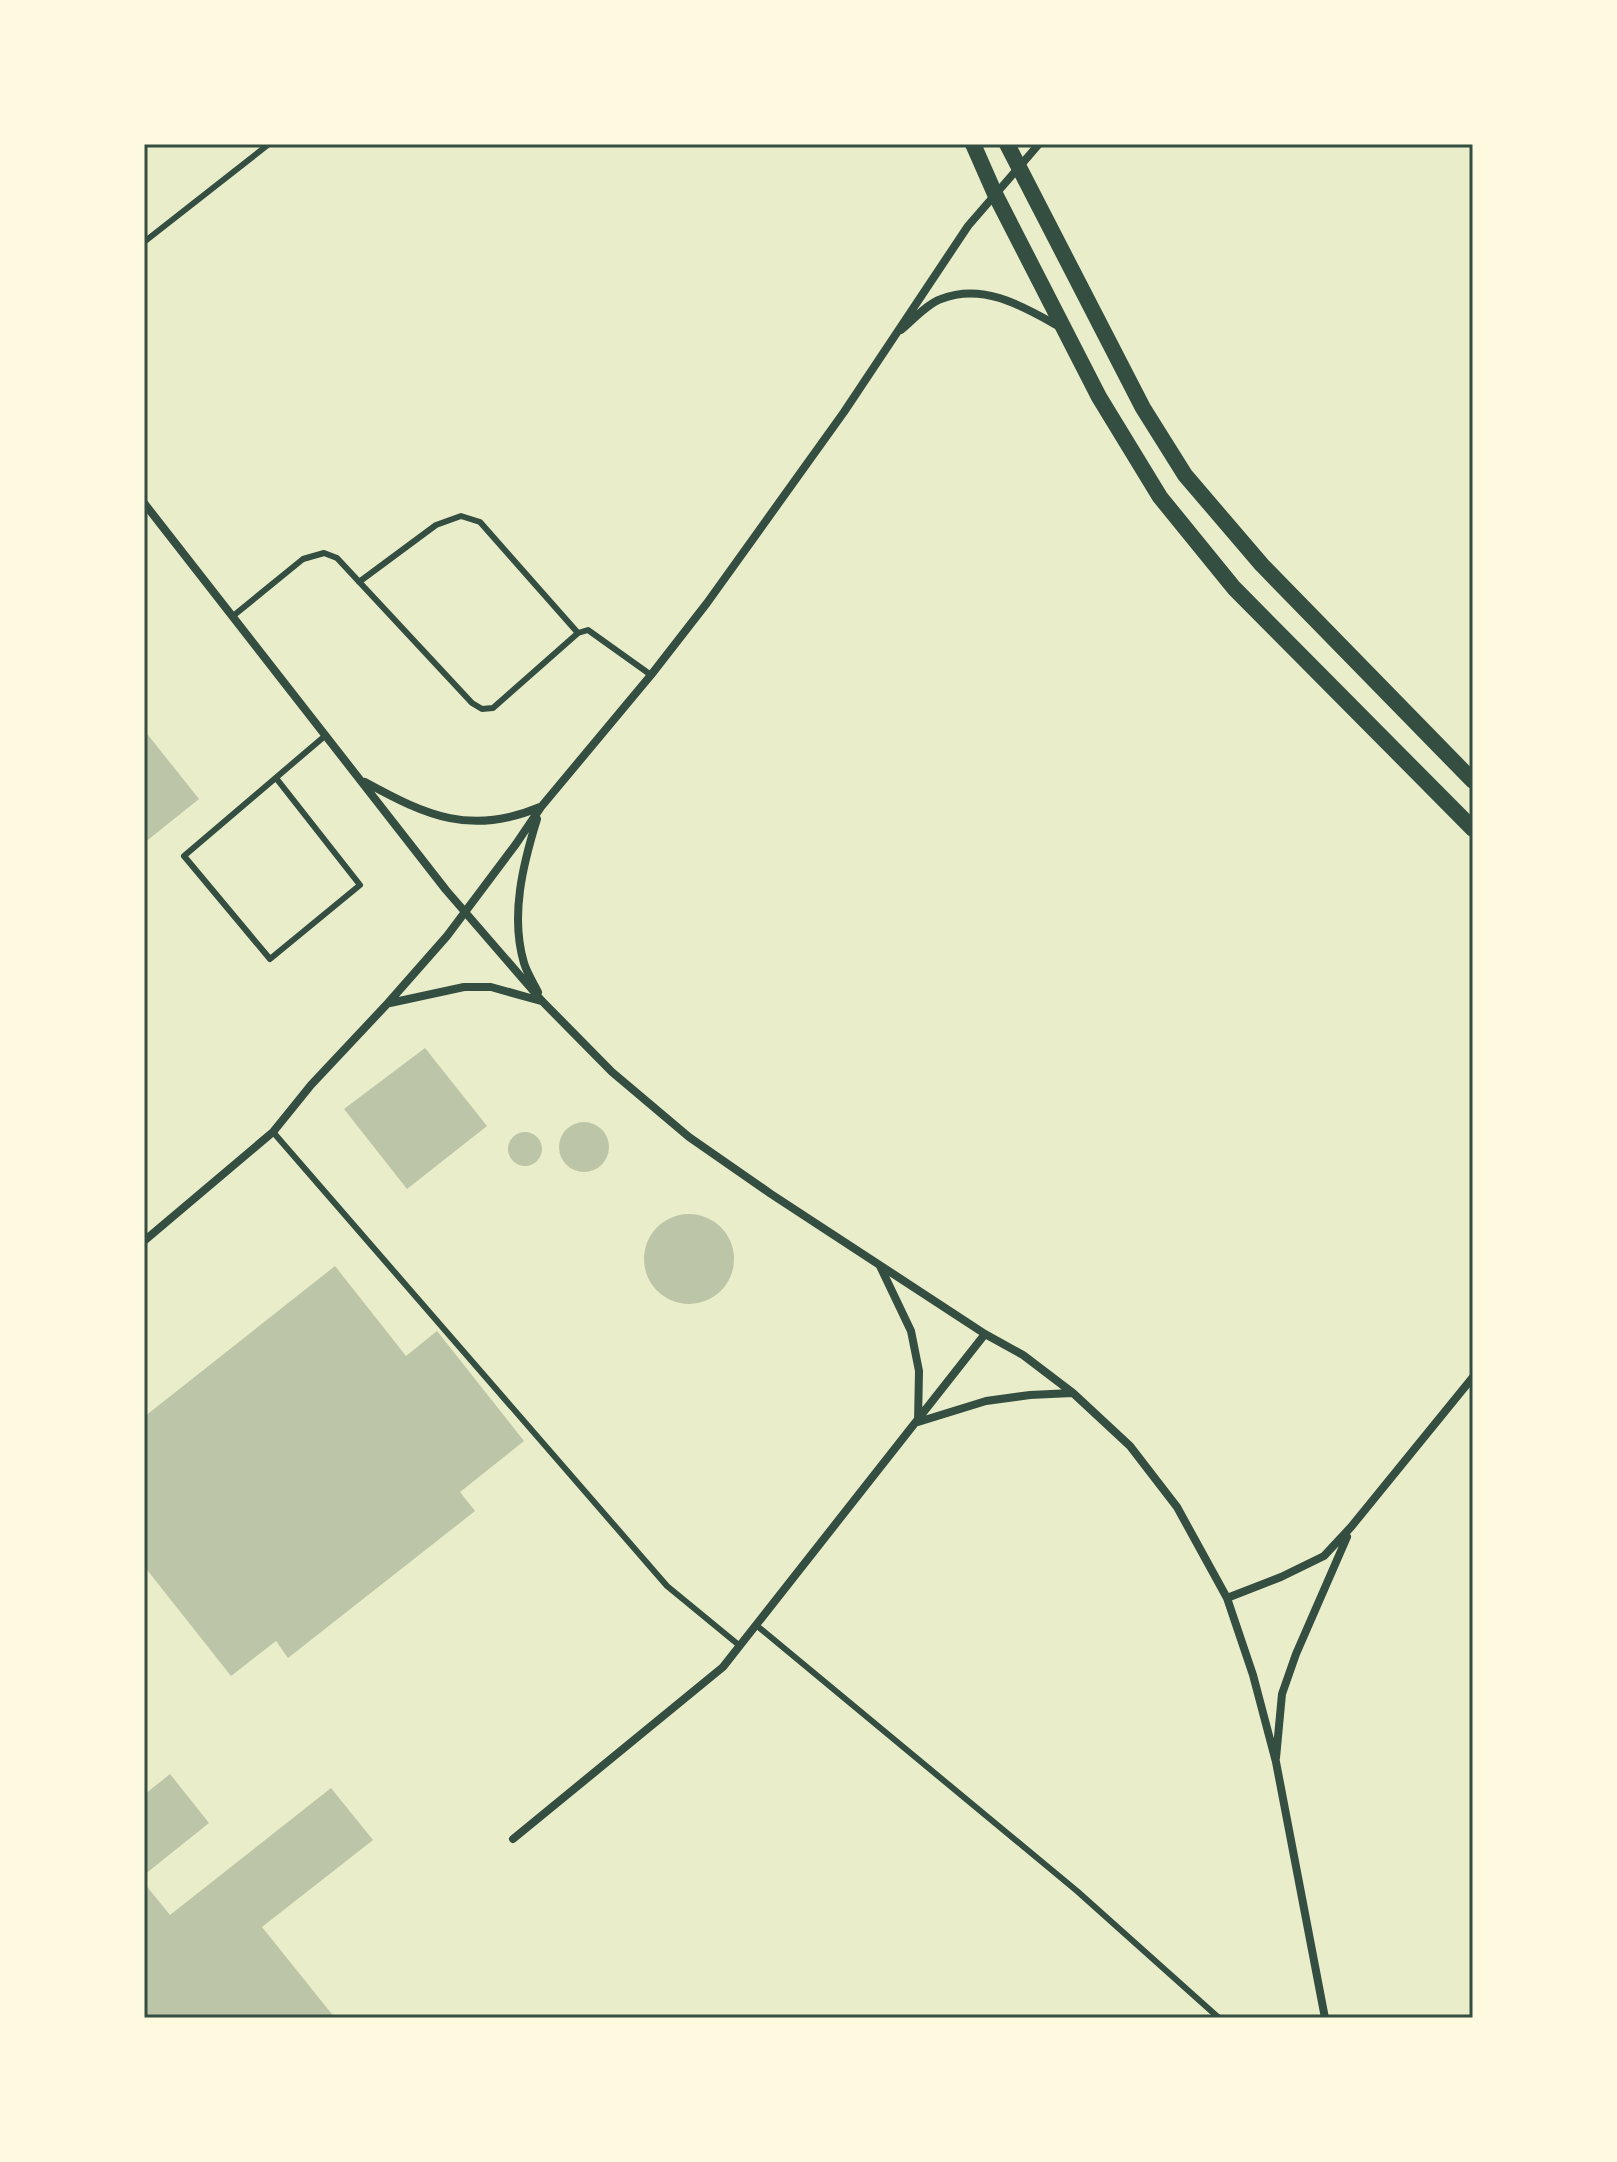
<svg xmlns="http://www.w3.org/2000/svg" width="1617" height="2162" font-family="'Sofia Sans Condensed',sans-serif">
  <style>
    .building { fill: #bcc5a7 }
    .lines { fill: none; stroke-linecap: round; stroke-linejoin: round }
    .service { stroke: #344e41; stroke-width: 6 }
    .minor { stroke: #344e41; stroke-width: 8 }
    .secondary { stroke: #344e41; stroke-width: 16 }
    .neatline { fill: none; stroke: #344e41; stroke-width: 3 }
  </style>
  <rect width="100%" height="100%" fill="#e9edc9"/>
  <path class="building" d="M144,730L199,799L144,843Z
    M425,1048L487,1126L407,1189L344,1109Z
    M559 1147a25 25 0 1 1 50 0a25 25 0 1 1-50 0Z
    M508 1149a17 17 0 1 1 34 0a17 17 0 1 1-34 0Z
    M644 1259a45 45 0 1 1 90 0a45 45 0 1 1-90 0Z
    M335,1266L406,1356L437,1331L524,1441L460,1492L475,1511L288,1658L276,1641L231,1676L144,1566V1417Z
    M170,1774L209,1823L144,1875V1795Z
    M331,1788L373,1840L262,1927L335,2018H144V1883L170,1915Z"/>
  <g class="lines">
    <path class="service" d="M144,242L269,144
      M359,582L436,525L461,516L480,522L578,633
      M233,616L303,559L324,553L337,558L472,703L482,709L493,708L578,633L588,630L651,675
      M276,778L360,885L270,959L184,856L326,735
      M273,1132L667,1586L740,1646
      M756,1625L1077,1891L1219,2018"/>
    <path class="minor" d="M901,330C913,320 927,304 941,299C984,282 1024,307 1060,327
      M144,503L446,890L542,1001L612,1072L689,1137L771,1194L985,1334L1023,1355L1073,1393L1130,1446L1177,1507L1227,1598L1253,1675L1276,1762L1325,2018
      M365,782C427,816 471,836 540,807
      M537,819C523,864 510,916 524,963C527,973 533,982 538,992
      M390,1003L464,987H491L541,1001
      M144,1241L273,1132L311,1085L388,1003L447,936L516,844L541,807L651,675L707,603L844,412L968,226L1039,144
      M880,1266L911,1331L919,1371L918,1422L986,1401L1030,1395L1072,1393
      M1227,1598L1281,1577L1324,1556L1351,1527L1473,1377
      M1276,1758L1282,1694L1296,1654L1347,1537
      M513,1839L723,1667L985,1334"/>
    <path class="secondary" d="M973,144L995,194L1099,397L1160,497L1234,588L1473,829
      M1007,144L1143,408L1185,475L1262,565L1473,781"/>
  </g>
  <rect width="1617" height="2162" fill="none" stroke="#fefae0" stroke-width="292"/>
  <rect x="146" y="146" width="1325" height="1870" class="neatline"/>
</svg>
